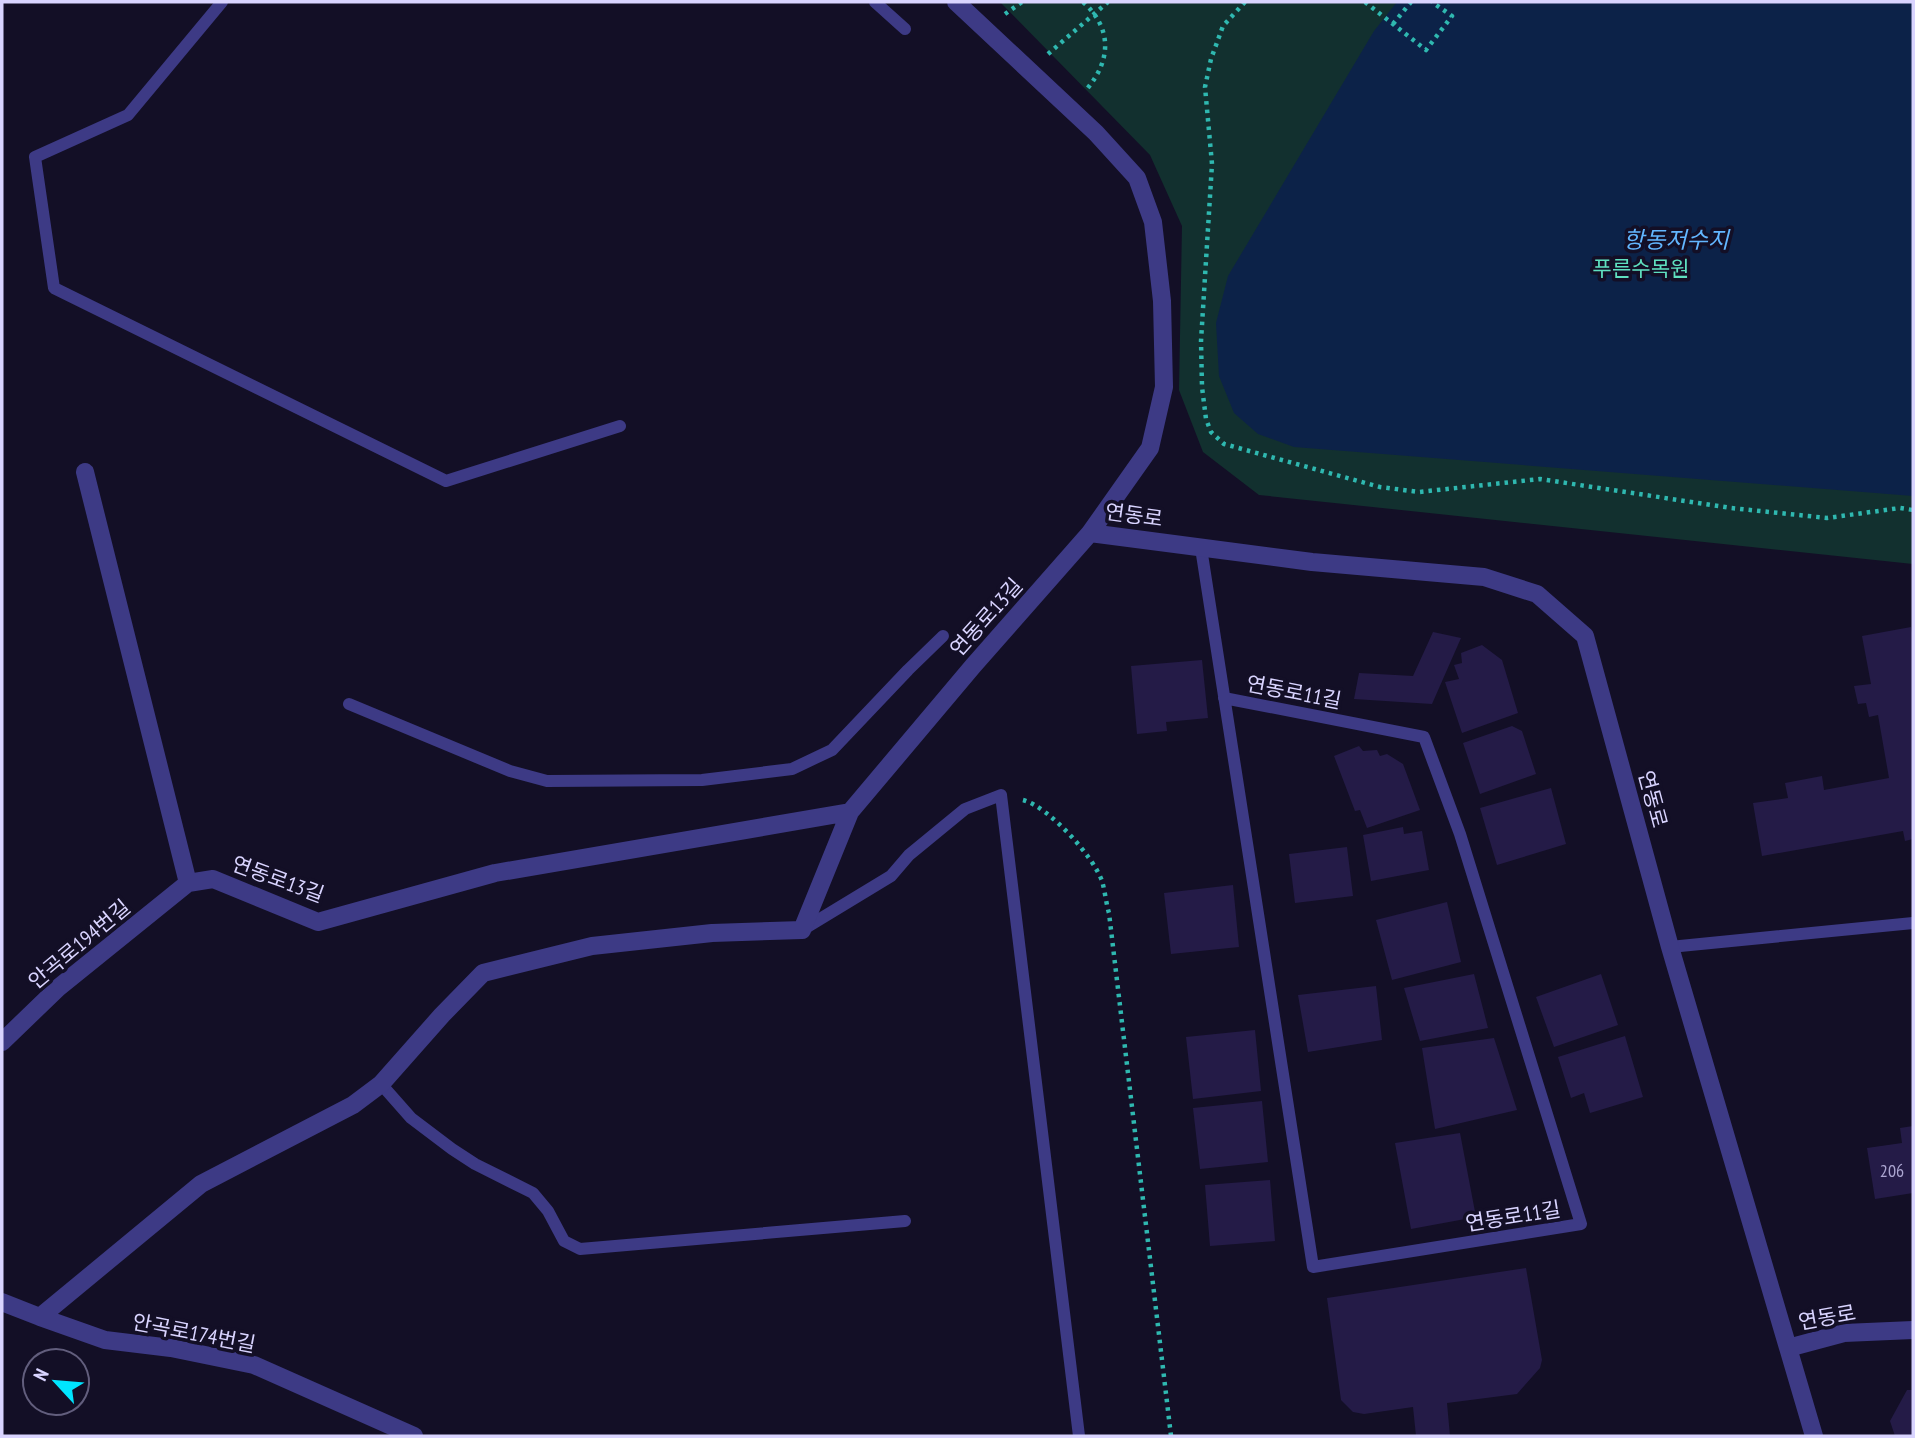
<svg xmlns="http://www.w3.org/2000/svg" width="1915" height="1438" font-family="'PT Sans Narrow','Noto Sans KR',sans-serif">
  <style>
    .green { fill: #12302f }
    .water { fill: #0c2248 }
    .building { fill: #241b47 }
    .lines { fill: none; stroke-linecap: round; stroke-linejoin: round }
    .path { stroke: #2fb8b0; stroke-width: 4.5; stroke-dasharray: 3.5 5; stroke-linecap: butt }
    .service { stroke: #3d3a85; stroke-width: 12 }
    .minor { stroke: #3d3a85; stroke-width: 18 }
    .labels { text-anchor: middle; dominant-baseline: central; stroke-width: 7; stroke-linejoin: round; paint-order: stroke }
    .number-label { font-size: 18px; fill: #aca6d1 }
    .park-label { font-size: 21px; fill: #5fe0c0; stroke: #130f26 }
    .street-label { font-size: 21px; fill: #d9d4ff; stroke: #130f26 }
    .water-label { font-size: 23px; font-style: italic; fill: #62b6ff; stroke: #130f26 }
  </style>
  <rect width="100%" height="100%" fill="#130f26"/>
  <path class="green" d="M1000,2H1913V564L1259,495L1203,452L1179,390L1182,226L1150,155Z"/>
  <path class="water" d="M1397,2H1913V496L1294,447L1258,434L1234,413L1219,376L1216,323L1228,276L1374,31Z"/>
  <path class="building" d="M1911,627L1913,639V839L1905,841L1903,831L1762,856L1753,803L1788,798L1785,783L1822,776L1824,790L1889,778L1878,715L1869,717L1866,703L1858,704L1854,686L1871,684L1862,636Z
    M1433,632L1461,638L1432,704L1354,699L1359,673L1413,676Z
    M1482,645L1502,660L1518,713L1462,733L1445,682L1459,679L1454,665L1462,663L1461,653Z
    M1202,660L1208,718L1166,722L1167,731L1137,734L1131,666Z
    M1512,726L1522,731L1536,774L1480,794L1463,743Z
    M1359,746L1363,751L1377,750L1380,756L1387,754L1403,764L1420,810L1367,828L1360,810L1355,811L1334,756Z
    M1551,788L1566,844L1497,865L1480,808Z
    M1403,827L1404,834L1422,831L1429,870L1371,881L1363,835Z
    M1347,847L1353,896L1295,903L1289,854Z
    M1233,885L1239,947L1171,954L1164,893Z
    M1447,902L1461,962L1392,980L1376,920Z
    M1474,974L1488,1028L1420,1041L1404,988Z
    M1601,974L1618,1025L1554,1047L1536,997Z
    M1376,986L1382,1040L1308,1052L1298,995Z
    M1255,1030L1261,1091L1193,1099L1186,1037Z
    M1625,1036L1643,1097L1590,1113L1584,1093L1571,1098L1558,1057Z
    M1494,1038L1517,1110L1435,1129L1422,1048Z
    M1262,1101L1268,1162L1200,1169L1193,1108Z
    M1913,1126V1193L1875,1199L1867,1148L1902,1143L1900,1128Z
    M1460,1133L1476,1217L1411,1229L1395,1143Z
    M1270,1180L1275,1241L1210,1246L1205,1185Z
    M1526,1268L1542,1360L1540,1368L1517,1394L1447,1403L1450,1436H1416L1413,1407L1364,1414L1353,1412L1341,1400L1327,1298Z
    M1907,1390H1913V1436H1895L1890,1421Z"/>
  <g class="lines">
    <path class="path" d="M1083,2C1112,28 1112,60 1086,90
      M1245,2L1223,26L1211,59L1205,87L1212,164L1201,341L1202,387L1206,419L1211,432L1224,444L1380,487L1419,492L1540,479L1731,508L1827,518L1900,508L1913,510
      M1365,2L1426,50L1452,16L1432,2
      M1005,14L1022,2
      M1393,24L1411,2
      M1048,54L1108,2
      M1023,800C1049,807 1093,856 1102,881C1105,891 1106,903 1109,913L1171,1436"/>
    <path class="service" d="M222,2L128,115L35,157L54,288L446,481L620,426
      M875,2L905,29
      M1201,548L1313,1267L1581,1224L1460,834L1424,737L1224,698
      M349,704L510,771L547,781L702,780L792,769L832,750L908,670L943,636
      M802,930L891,876L909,855L965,809L1001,795L1079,1436
      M1670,947L1913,923
      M381,1084L411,1118L452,1149L475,1164L533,1193L548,1211L564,1241L580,1249L905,1221"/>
    <path class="minor" d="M85,472L188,883L213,879L318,922L495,873L850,812
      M1090,533L1312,562L1484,577L1537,594L1585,636L1670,947L1814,1436
      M2,1042L58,988L188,883
      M2,1302L40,1317L201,1184L353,1105L381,1084L442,1015L483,973L592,946L712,933L802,930L850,812L973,666L1090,533L1150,448L1164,387L1162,301L1153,222L1137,178L1096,133L956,2
      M40,1317L105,1340L171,1348L254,1365L414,1436
      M1788,1348L1844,1333L1913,1330"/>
  </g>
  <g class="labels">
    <g class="number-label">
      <text x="1892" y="1170">206</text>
    </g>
    <g class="park-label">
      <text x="1641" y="268">푸른수목원</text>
    </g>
    <g class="street-label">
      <text transform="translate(1134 515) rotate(8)">연동로</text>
      <text transform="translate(986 617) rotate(-48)">연동로13길</text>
      <text transform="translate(1294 692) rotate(11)">연동로11길</text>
      <text transform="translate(1653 799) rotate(75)">연동로</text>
      <text transform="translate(278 879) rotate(20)">연동로13길</text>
      <text transform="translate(79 944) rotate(-40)">안곡로194번길</text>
      <text transform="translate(1513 1216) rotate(-9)">연동로11길</text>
      <text transform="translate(1827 1317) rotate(-10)">연동로</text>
      <text transform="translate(194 1333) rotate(11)">안곡로174번길</text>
    </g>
    <g class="water-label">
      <text x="1676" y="239">항동저수지</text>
    </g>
  </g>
  <rect width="1915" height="1438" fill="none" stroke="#d9d4ff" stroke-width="7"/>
  <g transform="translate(56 1382) rotate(296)"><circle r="33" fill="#130f26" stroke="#625e7d" stroke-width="2"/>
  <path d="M0-5L12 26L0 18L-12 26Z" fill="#00e5ff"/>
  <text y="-10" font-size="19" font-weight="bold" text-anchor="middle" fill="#d9d4ff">N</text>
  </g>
</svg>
